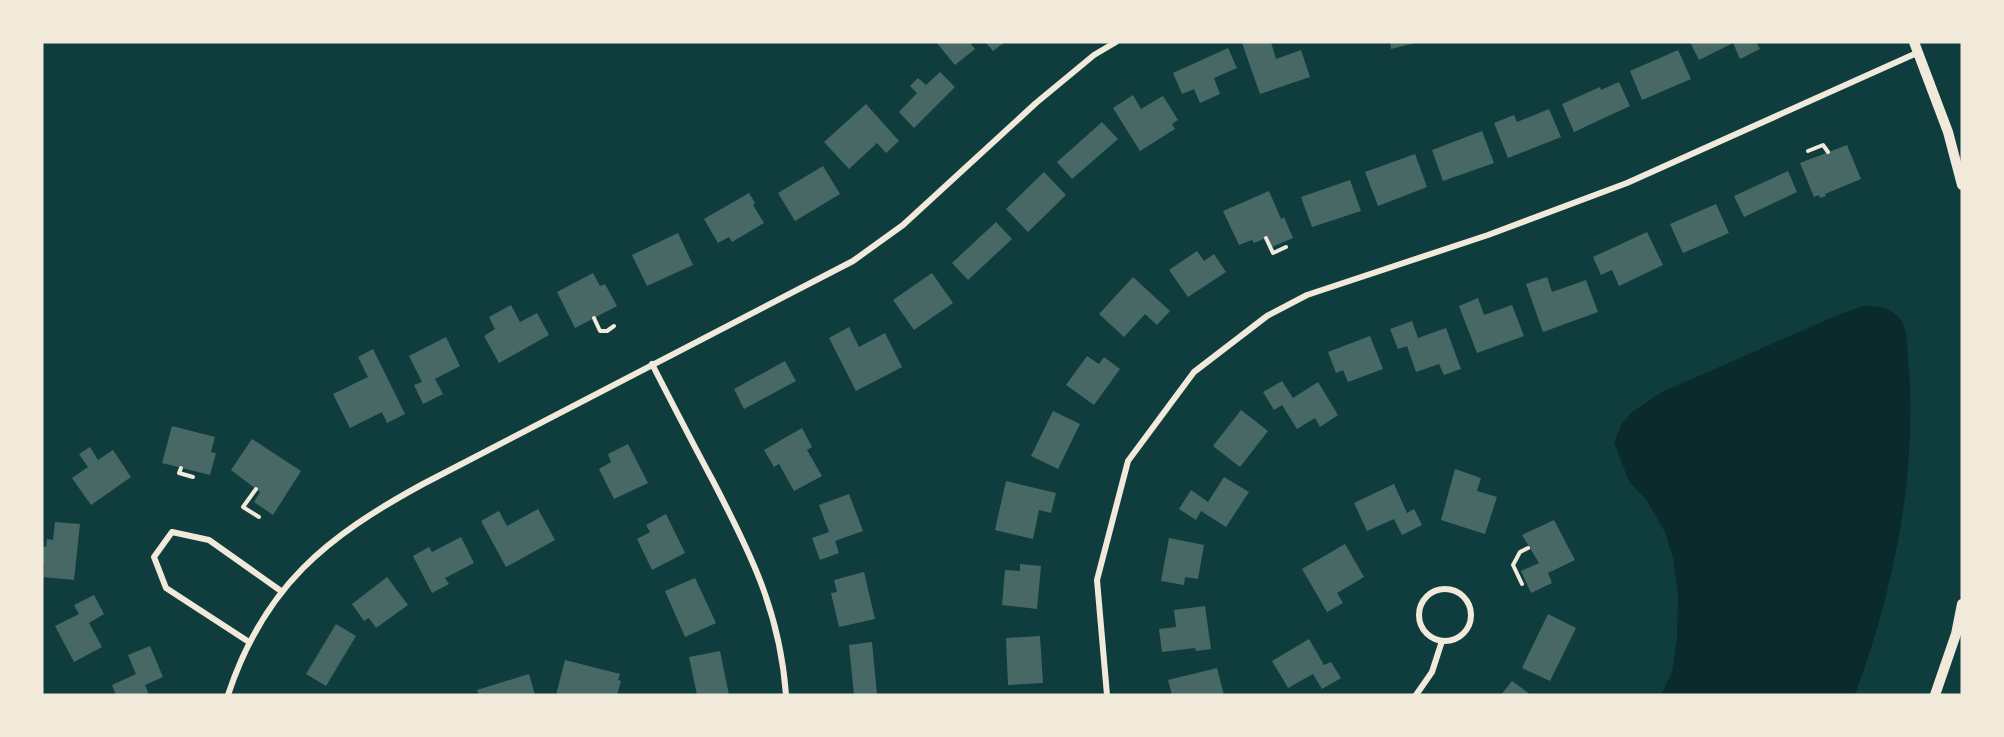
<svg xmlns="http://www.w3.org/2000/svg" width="2004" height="737" font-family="'Fira Sans',sans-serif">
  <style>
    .water { fill: #0a2a2b }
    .building { fill: #486865 }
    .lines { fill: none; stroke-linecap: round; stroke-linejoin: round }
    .path { stroke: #f1e9da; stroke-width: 4 }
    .minor { stroke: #f1e9da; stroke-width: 6 }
    .tertiary { stroke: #f1e9da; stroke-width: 10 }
  </style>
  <rect width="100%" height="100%" fill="#0f3d3e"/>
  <path class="water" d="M1863,306C1878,306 1891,307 1900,319C1909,331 1907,354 1909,368C1917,479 1893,592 1855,695H1661L1672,672L1677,639L1678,595L1673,558L1665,532L1647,501L1629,481L1614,443L1621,425L1632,412L1660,393L1842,313Z"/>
  <path class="building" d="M936,42H974L971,44L975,49L955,65Z
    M985,42H1005L993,51Z
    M1244,42H1271L1276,59L1301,50L1310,77L1260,94L1242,43Z
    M1390,42H1415V43L1391,49Z
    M1690,42H1756L1760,49L1740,59L1733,43L1699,60Z
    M1228,48L1237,68L1214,78L1220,94L1200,103L1194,89L1182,94L1173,73Z
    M1678,50L1691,79L1642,100L1630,71Z
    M940,72L955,87L914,128L899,112L917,93L910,86L918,78L926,85Z
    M1619,82L1630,106L1574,132L1562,104L1600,87L1601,90Z
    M1133,95L1141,109L1163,96L1178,120L1172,124L1175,129L1140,151L1113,108Z
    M866,104L899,141L886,153L877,143L849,169L824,142Z
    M1549,109L1561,137L1508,158L1494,123L1514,115L1517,122Z
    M1102,122L1118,139L1072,179L1057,162Z
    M1482,131L1494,163L1443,181L1432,150Z
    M1847,145L1861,179L1825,194L1826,196L1820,198L1819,195L1814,197L1800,163Z
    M1415,154L1427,187L1378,206L1365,172Z
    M823,166L840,194L795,221L778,193Z
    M1788,171L1797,192L1744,217L1734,196Z
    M1044,172L1066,195L1028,232L1006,209Z
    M1350,180L1361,211L1312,227L1301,197Z
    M1269,191L1281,219L1284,217L1293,238L1272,247L1268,237L1254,243L1252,240L1239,245L1223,211Z
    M749,193L755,203L753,205L764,223L732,242L729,237L718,243L704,219Z
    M1716,204L1729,233L1683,253L1670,224Z
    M996,222L1012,239L968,280L952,263Z
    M1647,232L1663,265L1619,286L1612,270L1601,275L1593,257Z
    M678,233L693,265L647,286L632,255Z
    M1197,251L1204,261L1214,254L1226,272L1188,297L1169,270Z
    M593,273L600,286L605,284L617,306L575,328L557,292Z
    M932,273L953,303L914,330L893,300Z
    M1133,277L1170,311L1157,325L1145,314L1124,337L1099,314Z
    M1547,277L1552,292L1586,280L1598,312L1543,332L1526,284Z
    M1478,298L1484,315L1512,305L1524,336L1477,353L1459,306Z
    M511,305L520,322L537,313L549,335L499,363L484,336L495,329L489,317Z
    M1412,321L1418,338L1446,328L1461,369L1444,375L1439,364L1416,372L1407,346L1398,349L1390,329Z
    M849,327L859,347L885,333L902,367L856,391L829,338Z
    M1370,336L1383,369L1348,382L1343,370L1336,373L1328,352Z
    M446,337L460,366L435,379L443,394L423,404L414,385L422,382L409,356Z
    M373,349L405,414L387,423L382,412L350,428L333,394L368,377L358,357Z
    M1087,356L1099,364L1104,357L1120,369L1094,405L1066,385Z
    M785,361L796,381L744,409L734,389Z
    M1282,381L1293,398L1318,382L1338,415L1320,427L1315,418L1297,429L1282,405L1274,410L1263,392Z
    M1241,410L1268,431L1240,467L1213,446Z
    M1053,411L1080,424L1058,469L1031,456Z
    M172,426L215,437L211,452L216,453L210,475L162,463Z
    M802,428L812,447L807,450L822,476L794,491L779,464L774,467L764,450Z
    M252,439L301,471L273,515L254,502L260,492L231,470Z
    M628,444L648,483L614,499L599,469L611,462L608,454Z
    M90,447L98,460L113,450L131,477L91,505L72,478L88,467L79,454Z
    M1455,469L1481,478L1477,491L1497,497L1485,534L1441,520Z
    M1224,477L1249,492L1226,527L1201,511L1196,520L1179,509L1191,490L1208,502Z
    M1006,481L1056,493L1051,513L1039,510L1033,539L995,530Z
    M1394,484L1407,513L1414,509L1422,525L1402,535L1394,519L1367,531L1354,503Z
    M849,494L863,531L835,541L839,553L820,560L812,538L829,532L819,505Z
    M538,509L555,540L506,567L481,521L499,511L507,526Z
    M666,514L685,553L652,570L637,539L650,532L646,525Z
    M1554,520L1575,560L1548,573L1552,583L1531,593L1521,571L1539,563L1522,535Z
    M55,522L80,524L74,580L43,577L44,565H42V546L46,547L47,539L53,540Z
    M461,537L474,563L445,578L449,584L432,593L413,556L429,547L432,552Z
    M1169,538L1204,545L1198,579L1185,577L1184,585L1161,581Z
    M1345,544L1364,577L1337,593L1343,603L1327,612L1302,569Z
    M1020,564L1041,566L1037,609L1002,605L1005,570L1020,571Z
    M864,572L875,619L839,627L831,593L837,592L834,580Z
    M387,577L408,605L376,628L369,618L364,621L352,604Z
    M695,578L716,623L685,637L665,591Z
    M94,595L104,614L89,623L102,647L74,662L55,626L79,614L74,605Z
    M1205,606L1211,649L1196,651L1195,648L1162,652L1159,629L1176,627L1174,610Z
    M1548,614L1576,628L1550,681L1522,668Z
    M336,624L356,636L326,686L306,674Z
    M1040,636L1043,683L1008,685L1006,638Z
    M1309,639L1324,665L1331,662L1341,678L1322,689L1313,674L1288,688L1272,661Z
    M872,642L877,695H854L849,645Z
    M150,646L163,677L145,685L149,695H116L112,685L136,674L128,655Z
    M720,651L729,695H697L689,657Z
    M565,660L620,674L618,680L621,681L617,695H556Z
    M1217,668L1224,695H1172L1168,680Z
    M529,674L535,695H479L477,690Z
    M1512,681L1531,695H1501Z"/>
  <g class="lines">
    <path class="path" d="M1808,151L1823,145L1828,152
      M1266,238L1273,253L1286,247
      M594,318L600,331H607L614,326
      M181,468L179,473L193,477
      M256,489L243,507L259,517
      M1522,584L1513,565L1520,552L1528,548"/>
    <path class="minor" d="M652,364C672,403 692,442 713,481C751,554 780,612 786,695
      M1419 615a26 26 0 1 1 52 0a26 26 0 1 1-52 0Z
      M249,642L166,588L154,557L172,532L209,540L281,591
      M228,695C264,586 326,537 423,484L853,261L903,225L1036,103L1094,55L1116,42
      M1107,695L1097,580L1128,461L1194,372L1267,316L1307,295L1488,235L1627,183L1919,52
      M1416,695L1432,672L1442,641"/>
    <path class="tertiary" d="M1914,42L1948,132L1962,185
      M1935,695L1956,634L1962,604"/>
  </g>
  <rect width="2004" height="737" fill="none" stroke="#f1e9da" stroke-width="87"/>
</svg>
